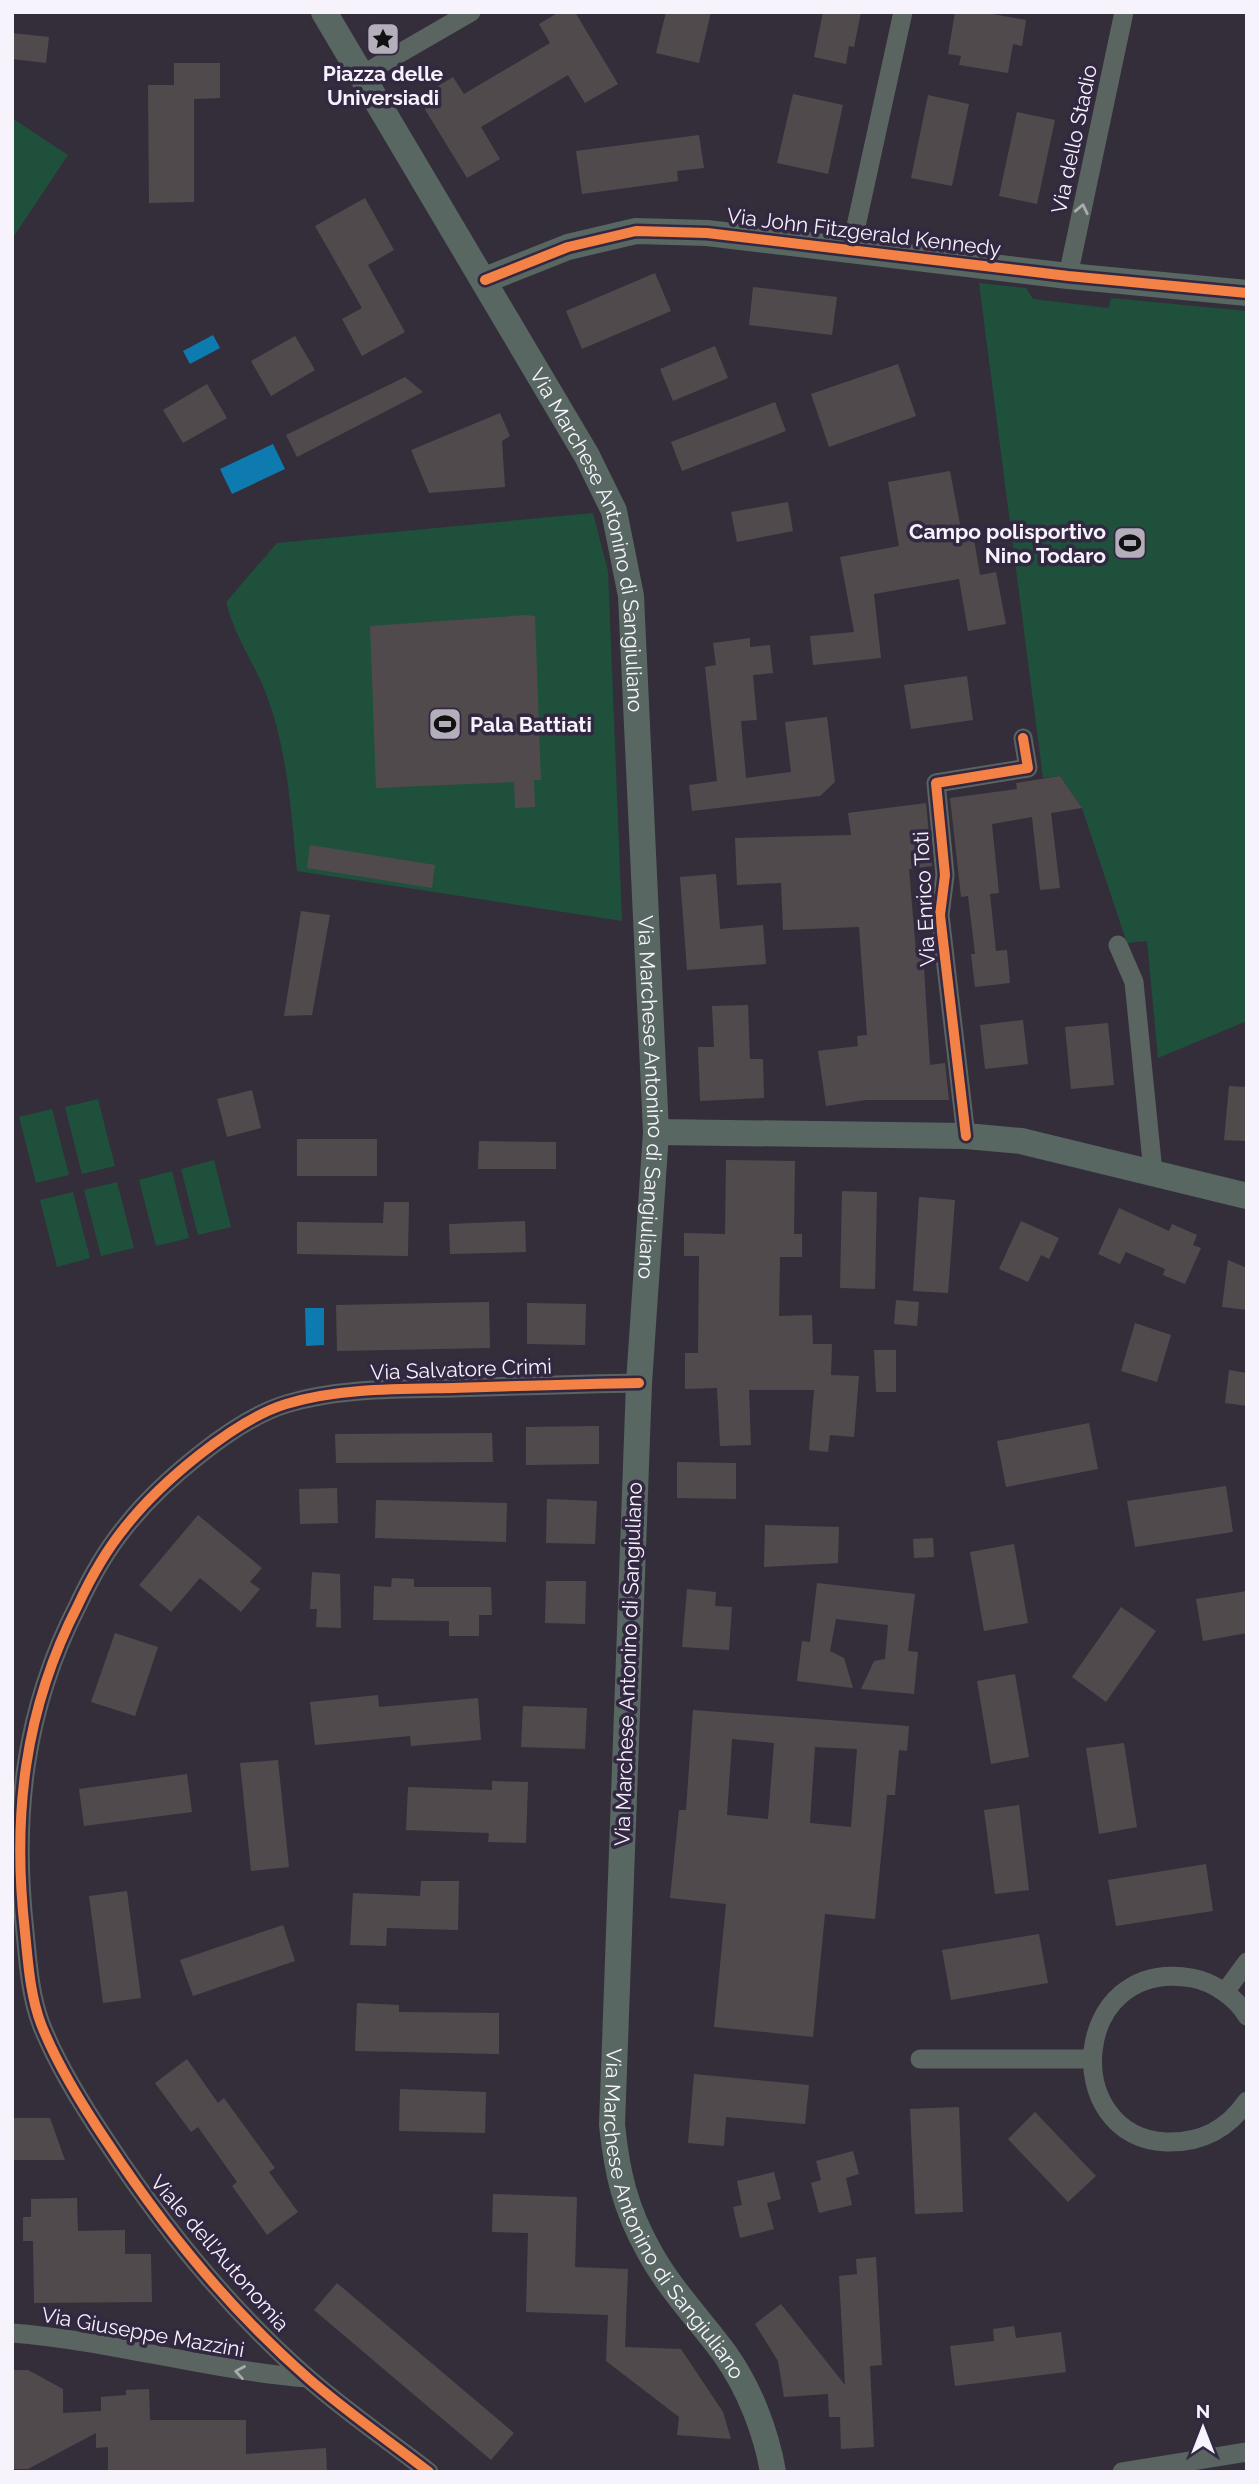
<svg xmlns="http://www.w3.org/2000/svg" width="1259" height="2484" font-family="Raleway,sans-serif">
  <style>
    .green { fill: #1e503b }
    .water { fill: #0d7bb0 }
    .building { fill: #514a4c; fill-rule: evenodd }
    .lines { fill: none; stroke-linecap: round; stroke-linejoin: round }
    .street { stroke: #5a6461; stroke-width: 19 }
    .secondary { stroke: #586761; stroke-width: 26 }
    .cycleway-casing { stroke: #332841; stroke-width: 15 }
    .cycleway { stroke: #f48246; stroke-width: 10 }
    .oneway { stroke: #a8acaf }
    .labels { text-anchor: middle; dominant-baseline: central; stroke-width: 7; stroke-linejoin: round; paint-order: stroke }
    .poi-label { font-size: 21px; font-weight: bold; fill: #f7f3fd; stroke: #332841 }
    .street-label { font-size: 21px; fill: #f7f3fd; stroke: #332841 }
  </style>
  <rect width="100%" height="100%" fill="#342e3b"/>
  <path class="green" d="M12,118L68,155L12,239Z
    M979,283L1026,288L1033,299L1109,308L1111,298L1247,311V1021L1158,1058L1147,941L1127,943L1082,808L1060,776L1043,778Z
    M593,513L608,571L622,921L297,871C291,812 288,753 267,696C254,662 236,640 226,602L277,543Z
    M98,1099L115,1166L82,1174L65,1107Z
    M52,1109L69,1175L36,1183L19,1117Z
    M214,1160L231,1227L198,1235L181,1169Z
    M172,1171L189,1238L156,1246L139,1180Z
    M117,1182L134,1248L101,1256L84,1190Z
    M73,1192L90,1258L57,1267L40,1200Z"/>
  <path class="water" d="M213,335L220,348L190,364L183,351Z
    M273,444L285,469L232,494L220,469Z
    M305,1308H324V1345L306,1346Z"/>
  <path class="building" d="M559,12H575L618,84L585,103L568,75L481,127L500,159L467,178L418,98L453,77L464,94L550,43L539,24Z
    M666,12H711L699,63L656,53Z
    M823,12H861L854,47L849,46L846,64L814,57Z
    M955,12H980L1026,20L1022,46L1013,44L1008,73L959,65L961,56L948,54Z
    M12,33L49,37L46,63L12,59Z
    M174,63H220V98L194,99V202L149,203L148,85H174Z
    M793,94L843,105L828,174L777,163Z
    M928,95L969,104L952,186L911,178Z
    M1017,112L1055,120L1037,204L999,196Z
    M699,135L704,168L677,171L678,181L582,194L576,151Z
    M365,198L394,250L368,265L405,332L362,356L342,319L362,308L315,226Z
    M655,273L671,311L582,349L566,311Z
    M753,287L837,297L832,335L749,325Z
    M295,336L315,370L271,396L251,361Z
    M715,346L728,378L673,401L660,369Z
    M898,364L916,416L829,447L811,394Z
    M405,377L423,392L297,457L286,435Z
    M207,384L227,418L183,443L163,410Z
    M775,402L786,431L682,471L671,442Z
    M500,413L510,436L502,441L505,487L429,493L411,450Z
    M950,471L962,535L973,533L980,575L996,572L1006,624L968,631L959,579L874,594L881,658L813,665L810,636L854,632L840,557L899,546L888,482Z
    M788,502L793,531L737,542L731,512Z
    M526,615L535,616L541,780H534L535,807L515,808L514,782L376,788L370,626Z
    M750,638V647L770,645L773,673L753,675L757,720L741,721L746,778L791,772L785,722L827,717L835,782L820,796L692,811L689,785L717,781L705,667L716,665L713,643Z
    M967,676L973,720L911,729L904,685Z
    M1060,776L1082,808L1051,813L1060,888L1040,890L1032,817L992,824L999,893L990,894L996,951L1007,950L1010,983L975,987L971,954H975L968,896L961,897L950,798L1017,789L1016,783Z
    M926,803L932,866L909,869L916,952H923L930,1065L945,1063L949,1100H866L826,1106L818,1051L858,1046L857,1036L867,1035L859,927L783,930L781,883L737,885L735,838L851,835L848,813Z
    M310,845L435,865L432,888L307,868Z
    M716,874L720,929L763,925L766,964L687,970L680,877Z
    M301,911L330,915L312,1015L284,1016Z
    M748,1005L750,1059H763L764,1098L700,1101L698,1047H714L712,1006Z
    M1023,1020L1028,1064L985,1069L980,1025Z
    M1108,1023L1114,1085L1071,1089L1065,1027Z
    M1229,1086L1247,1087V1141L1224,1140Z
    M252,1090L261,1128L227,1137L217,1099Z
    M297,1139H377V1176H297Z
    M479,1141L556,1142V1169H478Z
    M726,1160L795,1161L794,1234H802V1257H780L779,1316L812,1315L813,1344H832L831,1375L859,1376L854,1437L830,1435L828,1452L809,1450L814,1390H749L751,1445L720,1446L717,1388L685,1389V1353H698L699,1256H684V1233L725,1234Z
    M842,1191L877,1192L875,1289L840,1288Z
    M919,1197L955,1200L948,1293L913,1291Z
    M384,1202H409L408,1256L297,1254V1222L383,1223Z
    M1119,1208L1169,1231L1172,1224L1197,1235L1193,1245L1201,1248L1185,1284L1163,1275L1165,1269L1126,1252L1120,1264L1098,1254Z
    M525,1221L526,1252L450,1254L449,1224Z
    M1021,1221L1059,1238L1049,1259L1041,1255L1028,1282L999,1269Z
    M1228,1260L1247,1268V1310L1222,1307Z
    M896,1300L919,1302L917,1326L894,1324Z
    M489,1302L490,1348L337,1351L336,1305Z
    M527,1303L586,1304L585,1345L527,1344Z
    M1135,1323L1171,1335L1157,1382L1121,1371Z
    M874,1350H896V1392H876Z
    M1229,1370L1247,1373V1406L1225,1403Z
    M1089,1423L1098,1469L1006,1487L997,1441Z
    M599,1426V1464L526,1465V1427Z
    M492,1433L493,1462L336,1463L335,1434Z
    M677,1462L736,1463V1499L677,1498Z
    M1226,1486L1233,1532L1135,1547L1127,1501Z
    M337,1488L338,1523L300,1524L299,1489Z
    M547,1499L597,1501L595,1544L546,1543Z
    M376,1500L507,1503L506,1542L375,1538Z
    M198,1515L262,1568L250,1582L260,1589L241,1612L200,1578L171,1612L139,1585Z
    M765,1525L839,1527L838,1563L764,1567Z
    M933,1538L934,1557L914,1558L913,1539Z
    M1014,1544L1028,1623L984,1631L970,1552Z
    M312,1572L340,1574L341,1628L316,1627L317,1609H310Z
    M392,1578L414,1579V1587H491L492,1615H479V1636H449V1621L373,1620L374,1586L391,1587Z
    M546,1581H586L585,1624L545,1623Z
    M817,1583L915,1594L908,1651L918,1652L914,1694L861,1689L874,1661L885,1659L888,1625L836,1619L830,1651L844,1658L853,1688L797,1681L802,1641L810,1642Z
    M687,1589L716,1592L715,1606L732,1607L729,1650L682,1647Z
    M1247,1591V1633L1203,1641L1196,1599Z
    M1121,1607L1156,1631L1106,1702L1072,1677Z
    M115,1633L158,1647L135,1716L91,1702Z
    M1015,1674L1029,1757L991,1764L977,1681Z
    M378,1695L379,1707L478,1698L481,1740L411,1746L410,1736L315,1745L310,1702Z
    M523,1706L587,1708L585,1749L521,1747Z
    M693,1710L909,1726L907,1751L899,1750L895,1795H887L875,1919L825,1914L813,2037L714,2027L726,1904L670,1898L679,1810H686ZM732,1739L774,1743L768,1819L727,1815ZM815,1747L857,1749L851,1827L810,1823Z
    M1124,1743L1137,1827L1099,1834L1086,1748Z
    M278,1760L289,1867L251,1871L240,1763Z
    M187,1774L192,1812L84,1826L79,1789Z
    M492,1781L528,1782L526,1843L488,1842L489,1833L406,1830L408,1787L492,1790Z
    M1019,1805L1029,1890L995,1894L984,1810Z
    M1206,1864L1213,1911L1116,1926L1108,1880Z
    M421,1881H459L458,1930L387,1928L386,1946L350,1945L353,1893L420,1896Z
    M127,1891L141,1998L103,2003L89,1896Z
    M283,1925L295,1961L193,1996L180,1960Z
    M1039,1934L1048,1983L951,2000L942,1950Z
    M357,2003L399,2005V2012L499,2013V2054L355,2051Z
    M187,2059L218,2103L224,2098L275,2168L269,2172L298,2212L267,2235L232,2186L237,2182L198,2127L191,2132L155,2083Z
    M694,2074L809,2085L805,2124L726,2117L724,2146L688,2143Z
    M400,2089L486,2092L485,2133L399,2131Z
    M959,2107L963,2212L915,2214L910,2109Z
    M1035,2112L1096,2176L1068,2202L1008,2139Z
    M12,2118H50L65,2160H12Z
    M853,2151L859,2174L846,2178L852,2205L819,2213L811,2183L821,2180L816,2161Z
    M774,2172L781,2199L767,2203L774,2229L740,2238L733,2207L742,2205L737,2181Z
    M493,2194L577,2197L575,2267L628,2269L625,2347L681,2349L723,2412L731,2439L677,2435L679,2417L606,2361L608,2315L526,2312L528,2233L492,2232Z
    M77,2198L78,2231L125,2230V2254H151L152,2302L34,2303L33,2241H23V2217H31V2199Z
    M876,2257L882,2365L870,2366L874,2447L841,2449L840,2417H829L828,2394L784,2397L778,2361L755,2324L781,2304L845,2385L839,2276L857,2274L856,2259Z
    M337,2283L514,2433L491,2460L314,2310Z
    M1014,2326L1016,2338L1061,2332L1066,2372L955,2386L950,2346L994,2341L993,2329Z
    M12,2370H28L63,2389V2413L101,2411V2397L126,2395V2390L149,2389L150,2420H246V2454L326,2448L327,2472H108V2447L96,2448V2433L28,2469H12Z"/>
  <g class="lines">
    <path class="street" d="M362,75L471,12
      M851,249L903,12
      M1068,276L1124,12
      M1118,945L1134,982L1153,1172
      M966,1136L940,915L945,875L936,783L1028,768L1023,738
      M1225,1992L1247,1962
      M1247,2016C1236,1997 1213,1982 1192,1978C1070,1957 1059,2137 1166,2142C1201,2143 1227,2130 1247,2101
      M920,2059H1090
      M12,2333C112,2341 208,2370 308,2378
      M429,2472C389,2441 347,2412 309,2379C231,2311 163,2227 107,2142C82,2105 57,2065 41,2024C30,1995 28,1962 25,1932C12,1816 24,1710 78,1605C91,1577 107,1549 126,1526C160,1483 234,1420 286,1404C339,1388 398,1389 454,1388C516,1386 577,1384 639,1383
      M1122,2472L1247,2452"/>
    <g class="secondary">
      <path id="s1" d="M324,12L587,456L614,511L631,596L656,1132L639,1383L612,2125C617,2173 625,2208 649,2251C669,2288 700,2320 725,2354C749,2388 766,2431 773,2472"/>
      <path d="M485,280L568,247L636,231L707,233L1068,276L1247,293"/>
      <path d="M656,1132L966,1136L1021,1141L1247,1196"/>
    </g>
    <defs>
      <path id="cycleway" d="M485,280L568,247L636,231L707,233L1068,276L1247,293
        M966,1136L940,915L945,875L936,783L1028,768L1023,738
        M429,2472C389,2441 347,2412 309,2379C231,2311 163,2227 107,2142C82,2105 57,2065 41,2024C30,1995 28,1962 25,1932C12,1816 24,1710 78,1605C91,1577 107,1549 126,1526C160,1483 234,1420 286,1404C339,1388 398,1389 454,1388C516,1386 577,1384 639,1383"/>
    </defs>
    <use href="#cycleway" class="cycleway-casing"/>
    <use href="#cycleway" class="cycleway"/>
  </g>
  <defs><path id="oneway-chevron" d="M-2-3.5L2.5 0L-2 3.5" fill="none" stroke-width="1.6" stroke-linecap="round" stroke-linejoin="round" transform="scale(1.75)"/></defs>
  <g class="oneway">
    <use href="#oneway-chevron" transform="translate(1082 209) rotate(-78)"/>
    <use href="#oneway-chevron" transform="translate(240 2372) rotate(-170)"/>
  </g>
  <defs>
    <symbol id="sight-square" viewBox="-11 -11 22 22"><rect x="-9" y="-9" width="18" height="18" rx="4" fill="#b3aeb9" stroke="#332841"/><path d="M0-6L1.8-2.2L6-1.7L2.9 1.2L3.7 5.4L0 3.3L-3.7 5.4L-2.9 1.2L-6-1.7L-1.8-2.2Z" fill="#111"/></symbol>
    <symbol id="stadium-square" viewBox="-11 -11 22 22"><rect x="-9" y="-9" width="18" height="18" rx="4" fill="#b3aeb9" stroke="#332841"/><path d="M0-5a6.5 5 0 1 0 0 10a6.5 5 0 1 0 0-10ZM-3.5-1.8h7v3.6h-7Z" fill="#111"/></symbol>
  </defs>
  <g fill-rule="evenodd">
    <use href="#sight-square" x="364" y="20" width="38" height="38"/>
    <use href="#stadium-square" x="1111" y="524" width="38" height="38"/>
    <use href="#stadium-square" x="426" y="705" width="38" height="38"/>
  </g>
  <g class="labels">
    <g class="poi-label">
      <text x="383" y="73">Piazza delle<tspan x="383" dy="24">Universiadi</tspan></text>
      <text x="1106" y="531" text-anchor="end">Campo polisportivo<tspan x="1106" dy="24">Nino Todaro</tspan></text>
      <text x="470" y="724" text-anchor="start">Pala Battiati</text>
    </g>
    <g class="street-label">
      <text transform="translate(1074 139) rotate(-78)">Via dello Stadio</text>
      <text transform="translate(864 232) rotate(7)">Via John Fitzgerald Kennedy</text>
      <text stroke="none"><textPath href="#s1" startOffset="598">Via Marchese Antonino di Sangiuliano</textPath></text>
      <text transform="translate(924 899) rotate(-93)">Via Enrico Toti</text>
      <text stroke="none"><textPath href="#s1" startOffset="1166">Via Marchese Antonino di Sangiuliano</textPath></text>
      <text transform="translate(461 1369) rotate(-2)">Via Salvatore Crimi</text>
      <text transform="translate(628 1664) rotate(-88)">Via Marchese Antonino di Sangiuliano</text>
      <text stroke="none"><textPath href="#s1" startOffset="2300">Via Marchese Antonino di Sangiuliano</textPath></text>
      <text transform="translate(220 2253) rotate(49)">Viale dell'Autonomia</text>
      <text transform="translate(143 2332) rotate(10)">Via Giuseppe Mazzini</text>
    </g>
  </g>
  <rect width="1259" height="2484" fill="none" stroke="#f7f3fd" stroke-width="28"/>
  <g transform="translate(1203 2428)" stroke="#332841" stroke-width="5" paint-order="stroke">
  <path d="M0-5L12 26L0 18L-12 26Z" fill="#f7f3fd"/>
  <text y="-10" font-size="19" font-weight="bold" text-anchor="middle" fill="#f7f3fd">N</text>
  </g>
</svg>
